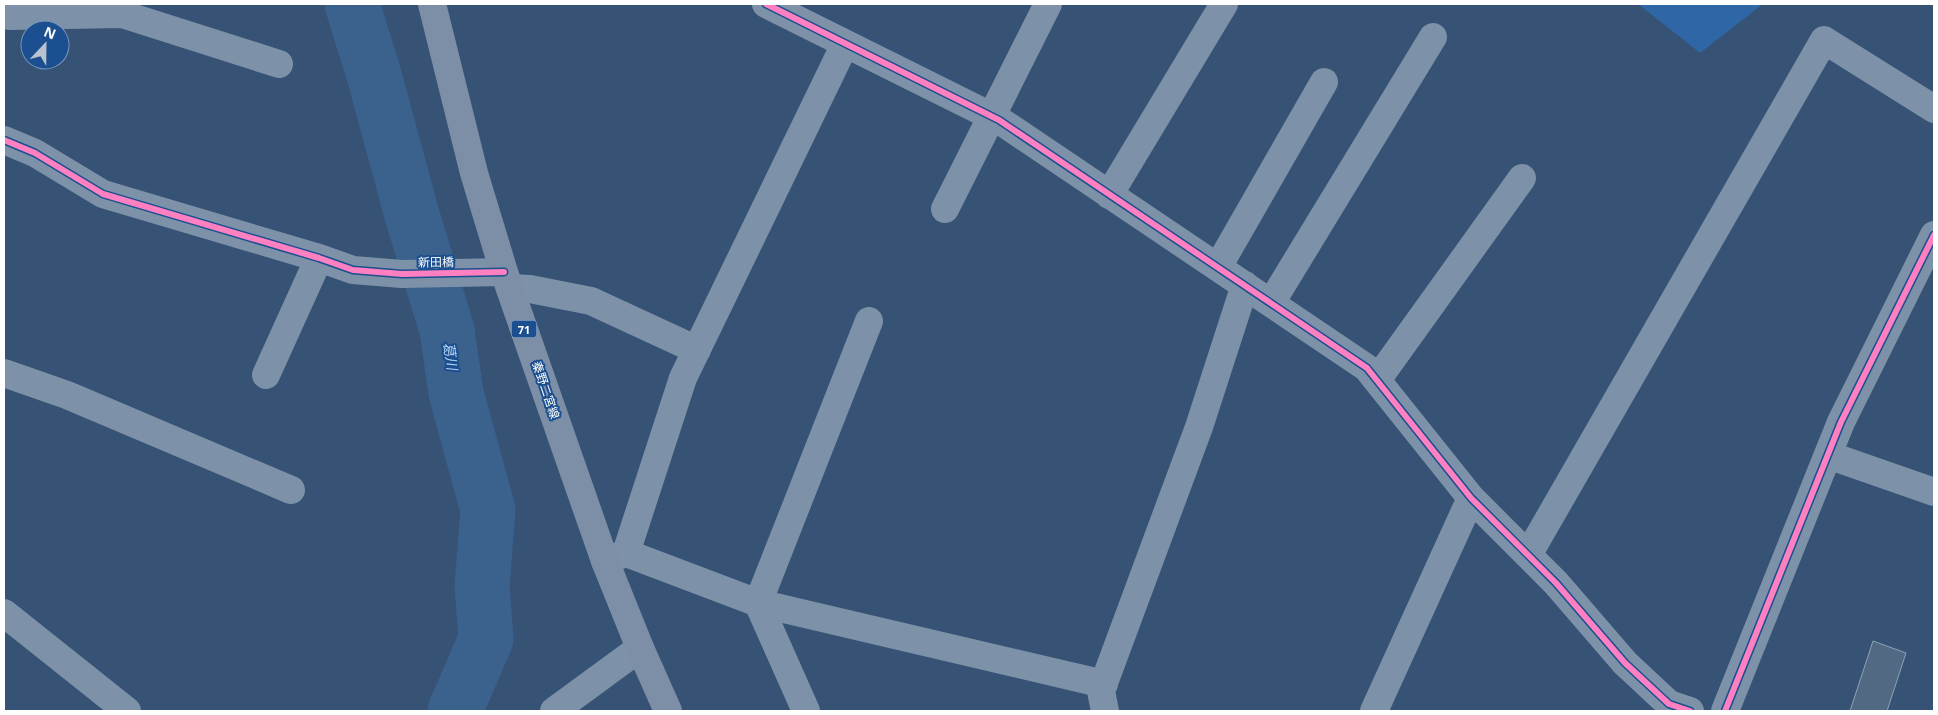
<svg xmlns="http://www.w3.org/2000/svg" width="1938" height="715" font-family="'Noto Sans','Noto Sans JP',sans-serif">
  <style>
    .green { fill: #2f66a5 }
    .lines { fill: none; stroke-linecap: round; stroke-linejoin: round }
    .river { stroke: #3b618d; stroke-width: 55 }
    .building { fill: #526984; stroke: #92a2b6 }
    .minor { stroke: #7d92a8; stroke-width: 28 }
    .major { stroke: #7d8ea7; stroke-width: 28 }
    .cycleway-casing { stroke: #1b4f8f; stroke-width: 9 }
    .cycleway { stroke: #ff80c0; stroke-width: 6 }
    .labels { text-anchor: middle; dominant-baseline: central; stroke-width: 4; stroke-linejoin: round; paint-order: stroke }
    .shield { fill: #1b4f8f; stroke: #bbcadd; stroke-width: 1 }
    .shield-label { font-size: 11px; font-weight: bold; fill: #fff }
    .street-label { font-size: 12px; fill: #fff; stroke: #1b4f8f }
    .water-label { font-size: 14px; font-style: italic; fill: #b5d3f5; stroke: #1b4f8f }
  </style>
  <rect width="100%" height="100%" fill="#365274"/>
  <path class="green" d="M1638,4H1763L1700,53Z"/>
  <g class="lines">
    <path class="river" d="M352,4L374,75L412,215L447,330L456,393L488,510L482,586L486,639L455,711"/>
  </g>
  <path class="building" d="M1873,641L1906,653L1887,711H1850Z"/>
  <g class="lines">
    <path class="minor" d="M766,4L999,120L1367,368L1471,498L1556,583L1625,663L1669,704L1690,711
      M4,13L9,16L122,14L279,64
      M4,140L35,153L103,194L319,258L353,270L402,274L504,272
      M1109,195L1224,4
      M945,209L1048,4
      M1218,267L1324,82
      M510,288L530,289L591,301L697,350
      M1271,303L1433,37
      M4,373L67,395L291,490
      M266,375L319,258
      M1377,380L1522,178
      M1828,455L1934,492
      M626,553L758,603L1104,684
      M1528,555L1824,40L1934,109
      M605,561L626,553L683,378L845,44
      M4,613L127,711
      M554,711L640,648
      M806,711L758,603L869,321
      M1105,711L1101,691L1199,427L1245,285
      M1374,711L1471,498
      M1725,711L1841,422L1934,235"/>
    <path class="major" d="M432,4L474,173L504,272L605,561L640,648L668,711"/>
    <defs>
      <path id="cycleway" d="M766,4L999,120L1367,368L1471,498L1556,583L1625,663L1669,704L1690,711
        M4,140L35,153L103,194L319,258L353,270L402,274L504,272
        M1725,711L1841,422L1934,235"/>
    </defs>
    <use href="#cycleway" class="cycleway-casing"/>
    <use href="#cycleway" class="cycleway"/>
  </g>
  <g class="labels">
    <rect class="shield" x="511.5" y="320.5" width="25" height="17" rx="4"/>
    <g class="shield-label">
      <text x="524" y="329">71</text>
    </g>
    <g class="street-label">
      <text transform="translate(436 262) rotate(-1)">新田橋</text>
      <text transform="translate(546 390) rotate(71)">秦野二宮線</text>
    </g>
    <g class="water-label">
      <text transform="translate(451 356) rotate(82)">葛川</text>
    </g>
  </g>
  <rect width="1938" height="715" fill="none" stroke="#ffffff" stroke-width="10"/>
  <g transform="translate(45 45) rotate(22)"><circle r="24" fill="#1b4f8f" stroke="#7695bc"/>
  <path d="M0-4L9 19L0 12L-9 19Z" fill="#b9c2ce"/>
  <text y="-8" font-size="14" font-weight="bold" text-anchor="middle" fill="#ffffff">N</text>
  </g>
</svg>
